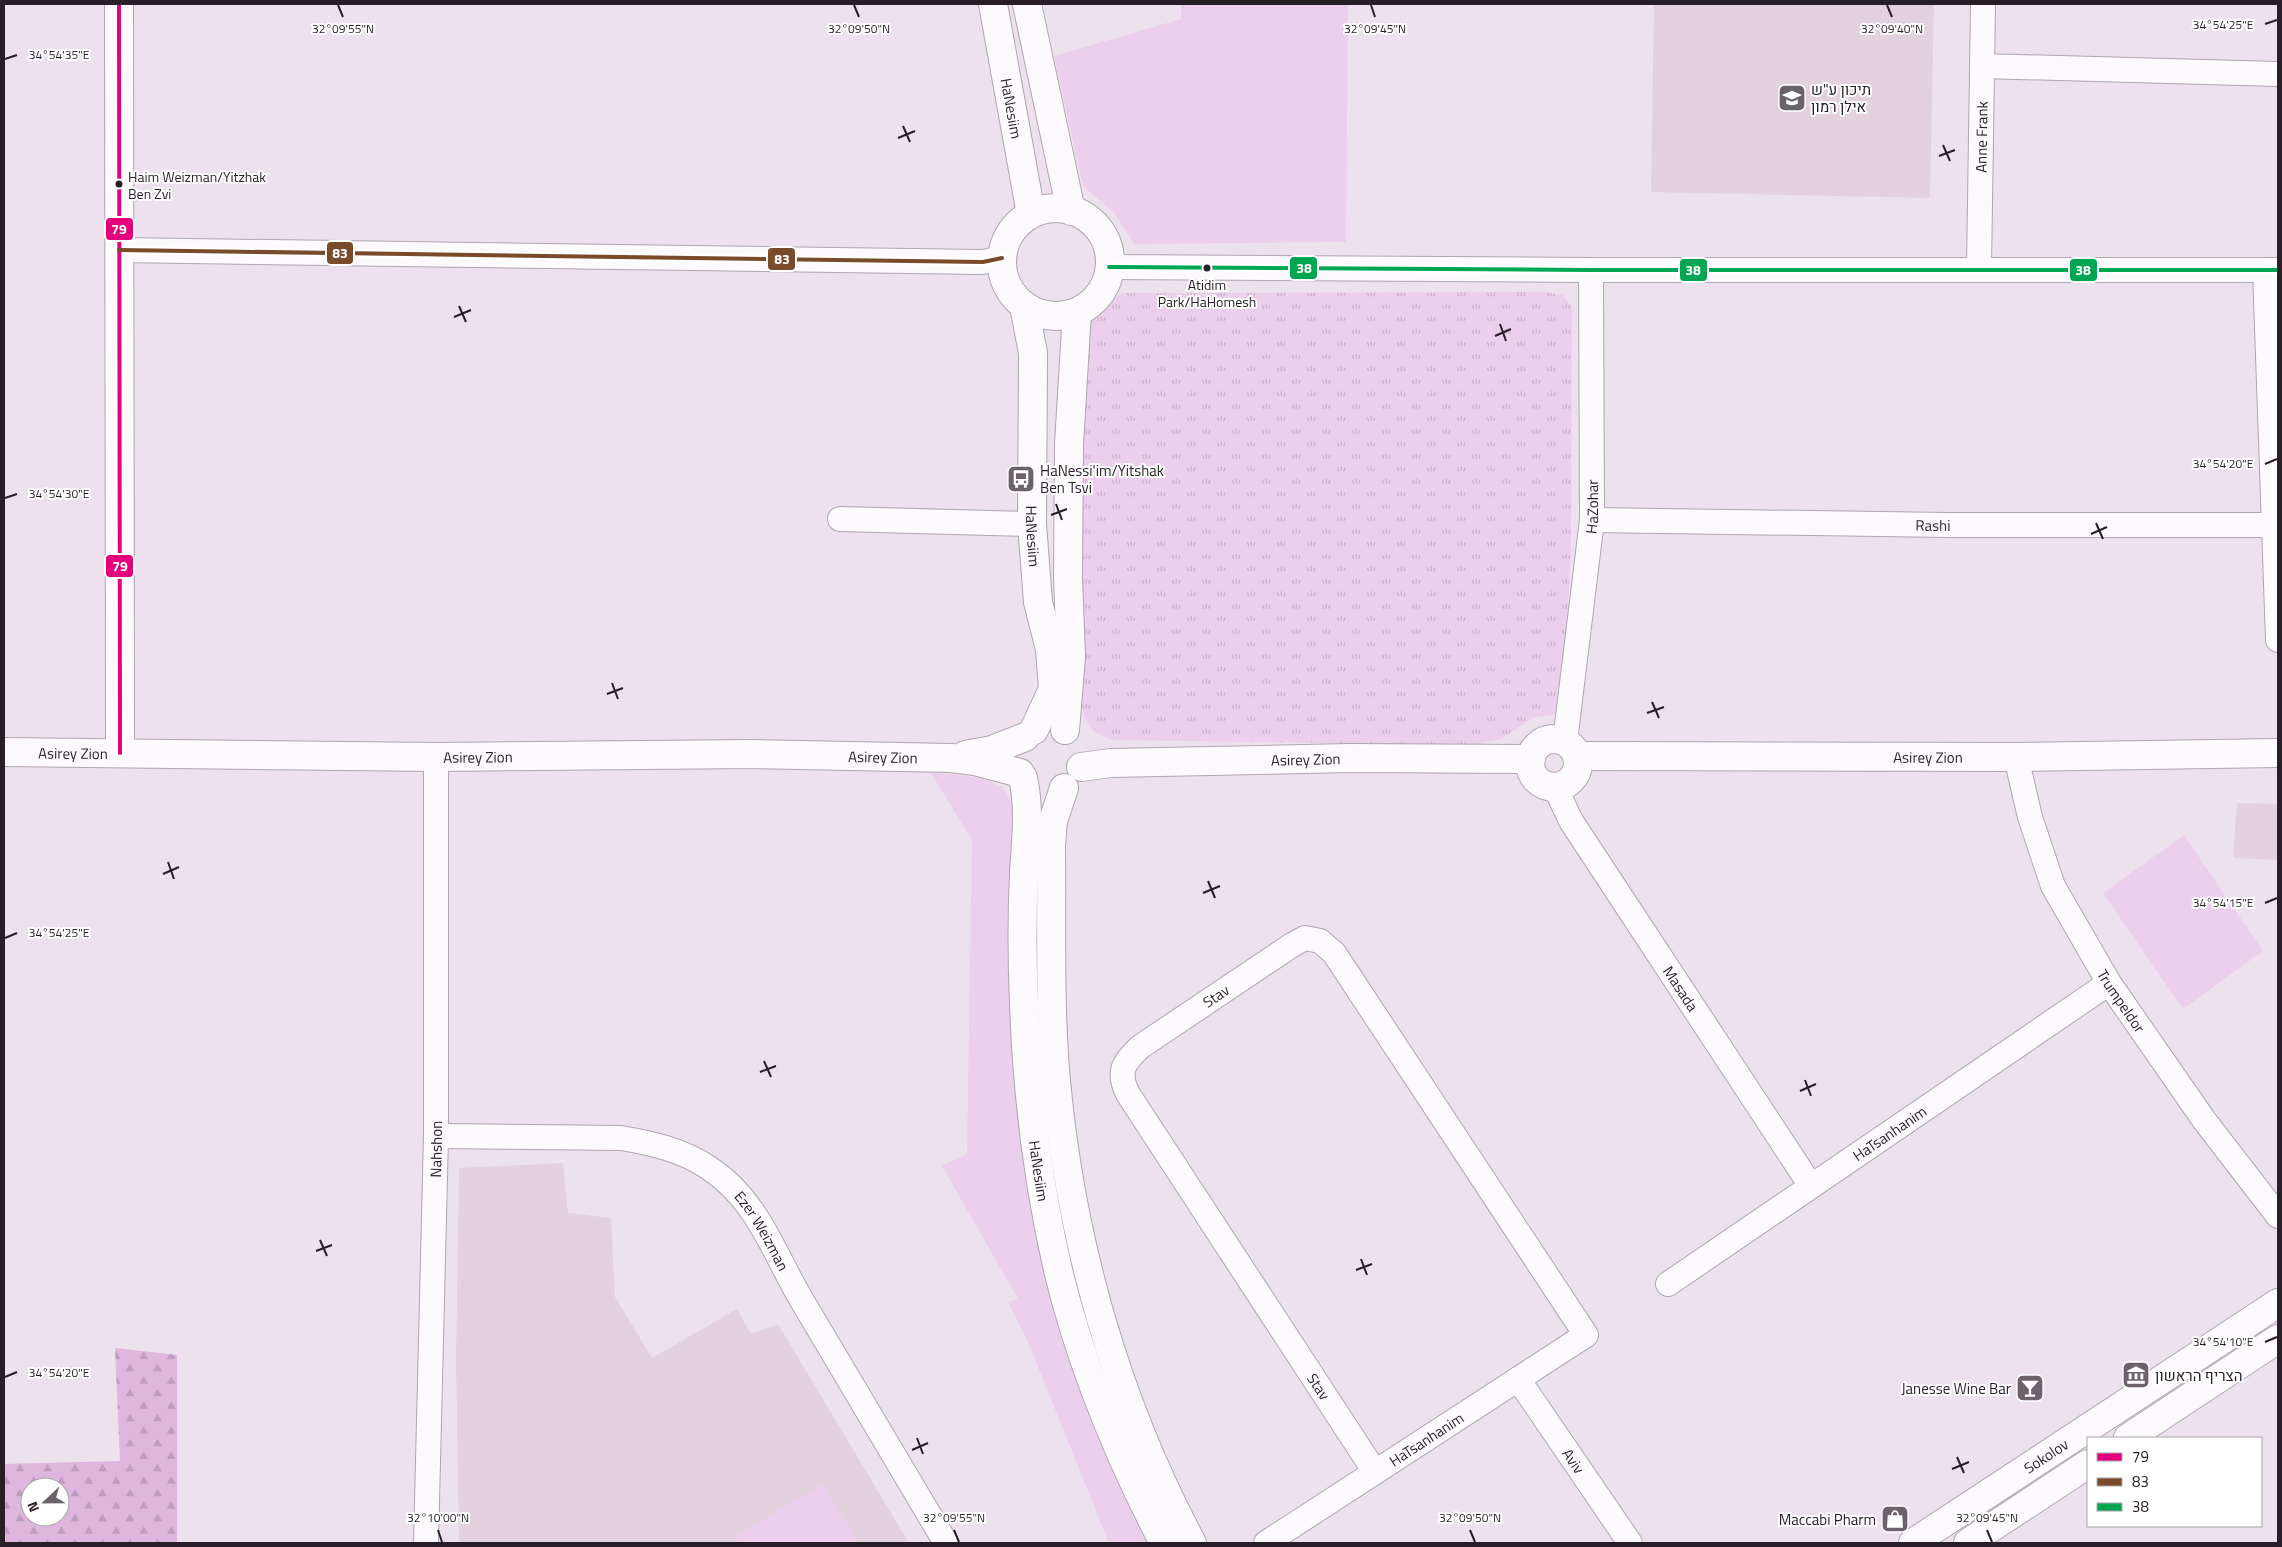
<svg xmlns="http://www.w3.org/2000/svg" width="2282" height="1547" font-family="'Titillium Web',Heebo,sans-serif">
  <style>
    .education { fill: #e3d2dd }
    .grass { fill: url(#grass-tufts) }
    .forest { fill: url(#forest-firs); fill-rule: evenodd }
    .park { fill: #eccfec }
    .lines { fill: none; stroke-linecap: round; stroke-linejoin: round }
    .street-casing { stroke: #afa6af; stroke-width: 26 }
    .secondary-casing { stroke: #afa6af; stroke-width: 30 }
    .street { stroke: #fcfafc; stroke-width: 24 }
    .secondary { stroke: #fcfafc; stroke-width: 28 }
    .bus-1-casing { stroke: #fff; stroke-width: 8 }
    .bus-2-casing { stroke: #fff; stroke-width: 8 }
    .bus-3-casing { stroke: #fff; stroke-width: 8 }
    .bus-1 { stroke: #e5007d; stroke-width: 4 }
    .bus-2 { stroke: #7a4b2a; stroke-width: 4 }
    .bus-3 { stroke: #00a651; stroke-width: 4 }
    .ticks { fill: none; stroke: #271e27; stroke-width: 2 }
    .bus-dot { fill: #271e27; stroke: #fff; stroke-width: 2 }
    .labels { text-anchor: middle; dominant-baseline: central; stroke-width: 4; stroke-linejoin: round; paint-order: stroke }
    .bus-label { font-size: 14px; fill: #271e27; stroke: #fff; text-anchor: start }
    .poi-label { font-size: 15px; fill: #271e27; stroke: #fff; text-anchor: start }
    .street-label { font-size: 15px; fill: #271e27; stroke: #fff }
    .ticks-label { font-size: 12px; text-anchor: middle; fill: #271e27; stroke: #fff; stroke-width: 4; stroke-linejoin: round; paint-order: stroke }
    .line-badge { stroke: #fff; stroke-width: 2 }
    .badge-label { font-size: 14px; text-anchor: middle; font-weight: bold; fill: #fff }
  </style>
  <defs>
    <pattern id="grass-tufts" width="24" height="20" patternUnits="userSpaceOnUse" patternTransform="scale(1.25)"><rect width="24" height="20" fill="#eccfec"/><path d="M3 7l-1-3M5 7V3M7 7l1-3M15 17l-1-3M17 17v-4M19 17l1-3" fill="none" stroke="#cab1ca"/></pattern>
    <pattern id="forest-firs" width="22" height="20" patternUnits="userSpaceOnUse" patternTransform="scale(1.25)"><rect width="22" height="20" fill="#deb6de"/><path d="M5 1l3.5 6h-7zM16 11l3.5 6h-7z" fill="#be9cbe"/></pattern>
  </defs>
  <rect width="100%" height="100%" fill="#ede1ed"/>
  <path class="education" d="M1654,4H1934L1930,198L1651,192Z
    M2237,803L2278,804V860L2233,858Z
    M563,1163L568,1213L611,1218L615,1297L652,1358L737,1309L751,1334L778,1324L909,1543H459L456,1361L459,1168Z"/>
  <path class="grass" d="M1542,292L1563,295L1572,308L1571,549L1562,713L1533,718L1501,739L1471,745L1113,740C1075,731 1081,694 1080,663L1083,347L1087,326L1104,305L1122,293Z"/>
  <path class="forest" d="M115,1348L177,1355V1543H4V1464L120,1461ZM30,1487H60V1517H30Z"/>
  <path class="park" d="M1181,4H1348L1346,242L1134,244L1114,213L1083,186L1054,56L1181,19Z
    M931,773C953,775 983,774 1002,788C1007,793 1012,802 1016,808L1041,1217L1156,1543H1109L1028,1342L1008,1302L1018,1299L942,1166L967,1154L972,840Z
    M2184,835L2263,951L2183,1009L2103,893Z
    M823,1484L859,1543H739L735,1536Z"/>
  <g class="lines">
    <defs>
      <g id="street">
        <path d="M1982,66L2278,74"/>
        <path d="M119,250L983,262L1002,258"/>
        <path d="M1109,267L1591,270H2278"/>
        <path id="s1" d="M1979,269L1983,4"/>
        <path d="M2265,270L2278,640"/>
        <path d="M840,519L1032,524"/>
        <path id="s2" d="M1592,520L1948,525H2274"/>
        <path id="s3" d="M1565,741L1592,520L1591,270"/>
        <path id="s4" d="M2016,757L2030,817L2053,886L2109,983L2204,1120L2278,1216"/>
        <path id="s5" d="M1555,787L1571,821L1811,1186"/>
        <path id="s6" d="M436,1136L621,1138C651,1143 683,1150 709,1168C757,1199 774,1253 801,1299C849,1381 898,1462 946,1543"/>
        <path id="s7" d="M1668,1284L2109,983"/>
        <path id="s8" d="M1518,1379L1630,1543"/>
        <path id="s9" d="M426,1543L436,1136V757"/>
        <path id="s10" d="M1266,1543L1586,1335L1334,953L1320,941L1305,938L1292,945L1140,1047C1123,1063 1117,1072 1128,1094L1375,1472"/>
      </g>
      <g id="secondary">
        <path d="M119,4L120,753"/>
        <path id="s11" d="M993,4L1031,214"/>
        <path d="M1027,4L1071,211"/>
        <circle cx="1056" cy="262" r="54"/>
        <path id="s12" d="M1024,306L1033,353L1032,524L1038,602L1050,649L1053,689L1034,730"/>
        <path d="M1065,730L1071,657L1068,576L1069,444L1077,312"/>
        <circle cx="1554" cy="763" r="24"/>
        <path id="s13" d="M4,752L436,757L752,754L951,758L975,761L1020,773"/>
        <path d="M965,755L992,750L1025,737"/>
        <path id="s14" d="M1577,756L2016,757L2278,753"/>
        <path id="s15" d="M1081,767L1111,763L1350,758L1531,759"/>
        <path id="s16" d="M1023,778C1030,809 1026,840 1024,872C1022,916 1022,960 1024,1003C1027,1093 1038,1183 1058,1270C1081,1365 1119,1457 1164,1543"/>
        <path d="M1064,788L1053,821L1051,846C1052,924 1049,1004 1056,1081C1071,1242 1116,1401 1192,1543"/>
        <path d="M2128,1438L2278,1339"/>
        <path id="s17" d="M1913,1543L2278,1303"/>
        <path d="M1968,1543L2088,1464"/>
      </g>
    </defs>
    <use href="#street" class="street-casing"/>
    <use href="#secondary" class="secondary-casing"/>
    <use href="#street" class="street"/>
    <use href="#secondary" class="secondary"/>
    <defs>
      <path id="bus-1" d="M119,4L120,753"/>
      <path id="bus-2" d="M119,250L983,262L1002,258"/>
      <path id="bus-3" d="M1109,267L1591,270H2278"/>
    </defs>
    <use href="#bus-1" class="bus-1-casing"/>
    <use href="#bus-2" class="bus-2-casing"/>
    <use href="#bus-3" class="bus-3-casing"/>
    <use href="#bus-1" class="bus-1"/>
    <use href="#bus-2" class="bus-2"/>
    <use href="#bus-3" class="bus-3"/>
  </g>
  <path class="ticks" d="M338,5L343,17M854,5L859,17M1371,5L1375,17M1887,5L1892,17M2265,24L2277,20M5,59L17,55M903,126L910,142M898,138L915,131M1943,145L1950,161M1939,156L1955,150M459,306L466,322M454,317L471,310M1500,324L1506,341M1495,336L1511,329M2265,464L2277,459M5,498L17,494M1056,504L1062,520M1051,515L1067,509M2096,523L2103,539M2091,534L2107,527M612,683L618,699M607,694L623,688M1652,702L1659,718M1647,713L1664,707M168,862L174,879M163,874L179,867M1208,881L1215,898M1203,893L1220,886M2265,903L2277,898M5,938L17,933M764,1061L771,1077M760,1072L776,1066M1805,1080L1811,1096M1800,1091L1816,1084M320,1240L327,1256M316,1251L332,1245M1361,1259L1367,1275M1356,1270L1372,1264M2265,1342L2277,1337M5,1377L17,1372M917,1438L923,1454M912,1450L928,1443M1957,1457L1964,1473M1952,1469L1969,1462M438,1530L442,1542M954,1530L959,1542M1470,1530L1475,1542M1987,1530L1992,1542"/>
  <defs>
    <symbol id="school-square" viewBox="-11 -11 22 22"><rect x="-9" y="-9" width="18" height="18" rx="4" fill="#6c626c" stroke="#fff"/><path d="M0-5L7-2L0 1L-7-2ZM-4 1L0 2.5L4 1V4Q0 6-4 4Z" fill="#fff"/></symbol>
    <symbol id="bus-square" viewBox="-11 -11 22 22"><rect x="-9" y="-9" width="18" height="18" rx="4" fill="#6c626c" stroke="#fff"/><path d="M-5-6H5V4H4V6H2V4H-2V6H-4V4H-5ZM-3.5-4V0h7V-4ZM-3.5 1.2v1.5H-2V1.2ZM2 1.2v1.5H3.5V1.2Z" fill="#fff"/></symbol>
    <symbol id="museum-square" viewBox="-11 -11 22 22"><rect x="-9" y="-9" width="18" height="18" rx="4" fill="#6c626c" stroke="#fff"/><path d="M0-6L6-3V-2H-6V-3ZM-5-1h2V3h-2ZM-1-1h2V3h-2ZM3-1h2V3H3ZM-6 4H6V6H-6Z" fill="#fff"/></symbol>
    <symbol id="bar-square" viewBox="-11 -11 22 22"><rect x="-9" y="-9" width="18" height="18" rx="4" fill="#6c626c" stroke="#fff"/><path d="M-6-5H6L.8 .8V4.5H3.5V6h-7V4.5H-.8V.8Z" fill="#fff"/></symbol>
    <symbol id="shop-square" viewBox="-11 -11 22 22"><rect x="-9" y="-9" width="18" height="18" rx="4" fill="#6c626c" stroke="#fff"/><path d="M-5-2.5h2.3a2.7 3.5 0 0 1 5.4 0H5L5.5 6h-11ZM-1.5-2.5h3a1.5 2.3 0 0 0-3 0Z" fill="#fff"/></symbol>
  </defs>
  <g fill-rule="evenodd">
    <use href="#school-square" x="1776" y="82" width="32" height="32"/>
    <use href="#bus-square" x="1005" y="463" width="32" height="32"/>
    <use href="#museum-square" x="2120" y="1359" width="32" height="32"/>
    <use href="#bar-square" x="2014" y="1372" width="32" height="32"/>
    <use href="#shop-square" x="1879" y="1503" width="32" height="32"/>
  </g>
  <g class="bus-dot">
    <circle cx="119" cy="184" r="4.5"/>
    <circle cx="1207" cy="268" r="4.5"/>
  </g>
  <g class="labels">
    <g class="bus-label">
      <text x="128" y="176">Haim Weizman/Yitzhak<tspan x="128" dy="17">Ben Zvi</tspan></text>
      <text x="1207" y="284" text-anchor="middle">Atidim<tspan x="1207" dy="17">Park/HaHomesh</tspan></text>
    </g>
    <g class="poi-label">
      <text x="1811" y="89">תיכון ע"ש<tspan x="1811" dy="17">אילן רמון</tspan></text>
      <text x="1040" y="470">HaNessi'im/Yitshak<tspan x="1040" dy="17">Ben Tsvi</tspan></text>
      <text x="2155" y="1375">הצריף הראשון</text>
      <text x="2011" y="1388" text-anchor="end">Janesse Wine Bar</text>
      <text x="1876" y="1519" text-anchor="end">Maccabi Pharm</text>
    </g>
    <g class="street-label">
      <text stroke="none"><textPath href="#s11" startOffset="106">HaNesiim</textPath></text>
      <text stroke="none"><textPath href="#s1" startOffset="132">Anne Frank</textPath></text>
      <text stroke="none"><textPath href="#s3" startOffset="236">HaZohar</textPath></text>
      <text stroke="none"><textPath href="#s2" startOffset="341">Rashi</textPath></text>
      <text stroke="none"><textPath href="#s12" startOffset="231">HaNesiim</textPath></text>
      <text stroke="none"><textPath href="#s13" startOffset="69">Asirey Zion</textPath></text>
      <text stroke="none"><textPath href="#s13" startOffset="474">Asirey Zion</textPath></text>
      <text stroke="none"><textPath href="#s13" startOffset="879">Asirey Zion</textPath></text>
      <text stroke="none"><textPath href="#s14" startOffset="351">Asirey Zion</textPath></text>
      <text stroke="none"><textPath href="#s15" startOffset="225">Asirey Zion</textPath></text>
      <text stroke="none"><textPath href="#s5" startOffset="238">Masada</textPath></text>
      <text transform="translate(1216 996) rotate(-34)">Stav</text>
      <text stroke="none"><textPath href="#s4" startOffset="268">Trumpeldor</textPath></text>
      <text stroke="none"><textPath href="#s7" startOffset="268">HaTsanhanim</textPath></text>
      <text stroke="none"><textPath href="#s9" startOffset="394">Nahshon</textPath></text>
      <text stroke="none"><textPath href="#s16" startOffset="394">HaNesiim</textPath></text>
      <text stroke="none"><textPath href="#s6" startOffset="362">Ezer Weizman</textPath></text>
      <text stroke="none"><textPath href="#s10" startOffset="1474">Stav</textPath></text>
      <text stroke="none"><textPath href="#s10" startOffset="191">HaTsanhanim</textPath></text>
      <text stroke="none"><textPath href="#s17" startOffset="159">Sokolov</textPath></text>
      <text stroke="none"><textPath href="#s8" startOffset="99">Aviv</textPath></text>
    </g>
  </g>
  <g class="ticks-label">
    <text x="2223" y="29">34°54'25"E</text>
    <text x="343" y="33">32°09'55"N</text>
    <text x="1375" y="33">32°09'45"N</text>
    <text x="1892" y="33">32°09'40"N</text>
    <text x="859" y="33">32°09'50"N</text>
    <text x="59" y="59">34°54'35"E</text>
    <text x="2223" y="468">34°54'20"E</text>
    <text x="59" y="498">34°54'30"E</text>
    <text x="2223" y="907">34°54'15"E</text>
    <text x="59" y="937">34°54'25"E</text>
    <text x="2223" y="1346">34°54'10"E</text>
    <text x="59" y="1377">34°54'20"E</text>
    <text x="438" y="1522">32°10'00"N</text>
    <text x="954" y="1522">32°09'55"N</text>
    <text x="1470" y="1522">32°09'50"N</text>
    <text x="1987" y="1522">32°09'45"N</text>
  </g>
  <g class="line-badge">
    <rect x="105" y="217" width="29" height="24" rx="5" fill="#e5007d"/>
    <rect x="326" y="241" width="28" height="24" rx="5" fill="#7a4b2a"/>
    <rect x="767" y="247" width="29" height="24" rx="5" fill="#7a4b2a"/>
    <rect x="1289" y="256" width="29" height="24" rx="5" fill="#00a651"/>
    <rect x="1679" y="258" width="29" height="24" rx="5" fill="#00a651"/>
    <rect x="2069" y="258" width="29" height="24" rx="5" fill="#00a651"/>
    <rect x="105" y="554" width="29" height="24" rx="5" fill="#e5007d"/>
  </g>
  <g class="badge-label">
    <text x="119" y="234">79</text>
    <text x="340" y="258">83</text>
    <text x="782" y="264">83</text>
    <text x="1304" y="273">38</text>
    <text x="1693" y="275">38</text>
    <text x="2083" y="275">38</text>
    <text x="120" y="571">79</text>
  </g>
  <rect width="2282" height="1547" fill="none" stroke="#271e27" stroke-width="10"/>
  <rect x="2087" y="1437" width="175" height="90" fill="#ffffff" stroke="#a9a5a9"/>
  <rect x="2097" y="1453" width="25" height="8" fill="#e5007d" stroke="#a9a5a9"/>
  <text x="2132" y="1462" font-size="15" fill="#271e27">79</text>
  <rect x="2097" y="1478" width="25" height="8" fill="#7a4b2a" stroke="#a9a5a9"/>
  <text x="2132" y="1487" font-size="15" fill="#271e27">83</text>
  <rect x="2097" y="1503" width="25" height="8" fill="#00a651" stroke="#a9a5a9"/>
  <text x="2132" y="1512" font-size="15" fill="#271e27">38</text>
  <g transform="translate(45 1502) rotate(248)"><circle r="24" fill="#ffffff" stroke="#a9a5a9"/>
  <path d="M0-4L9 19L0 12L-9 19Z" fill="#6c626c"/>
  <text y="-8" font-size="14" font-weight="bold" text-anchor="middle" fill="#271e27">N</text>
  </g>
</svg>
